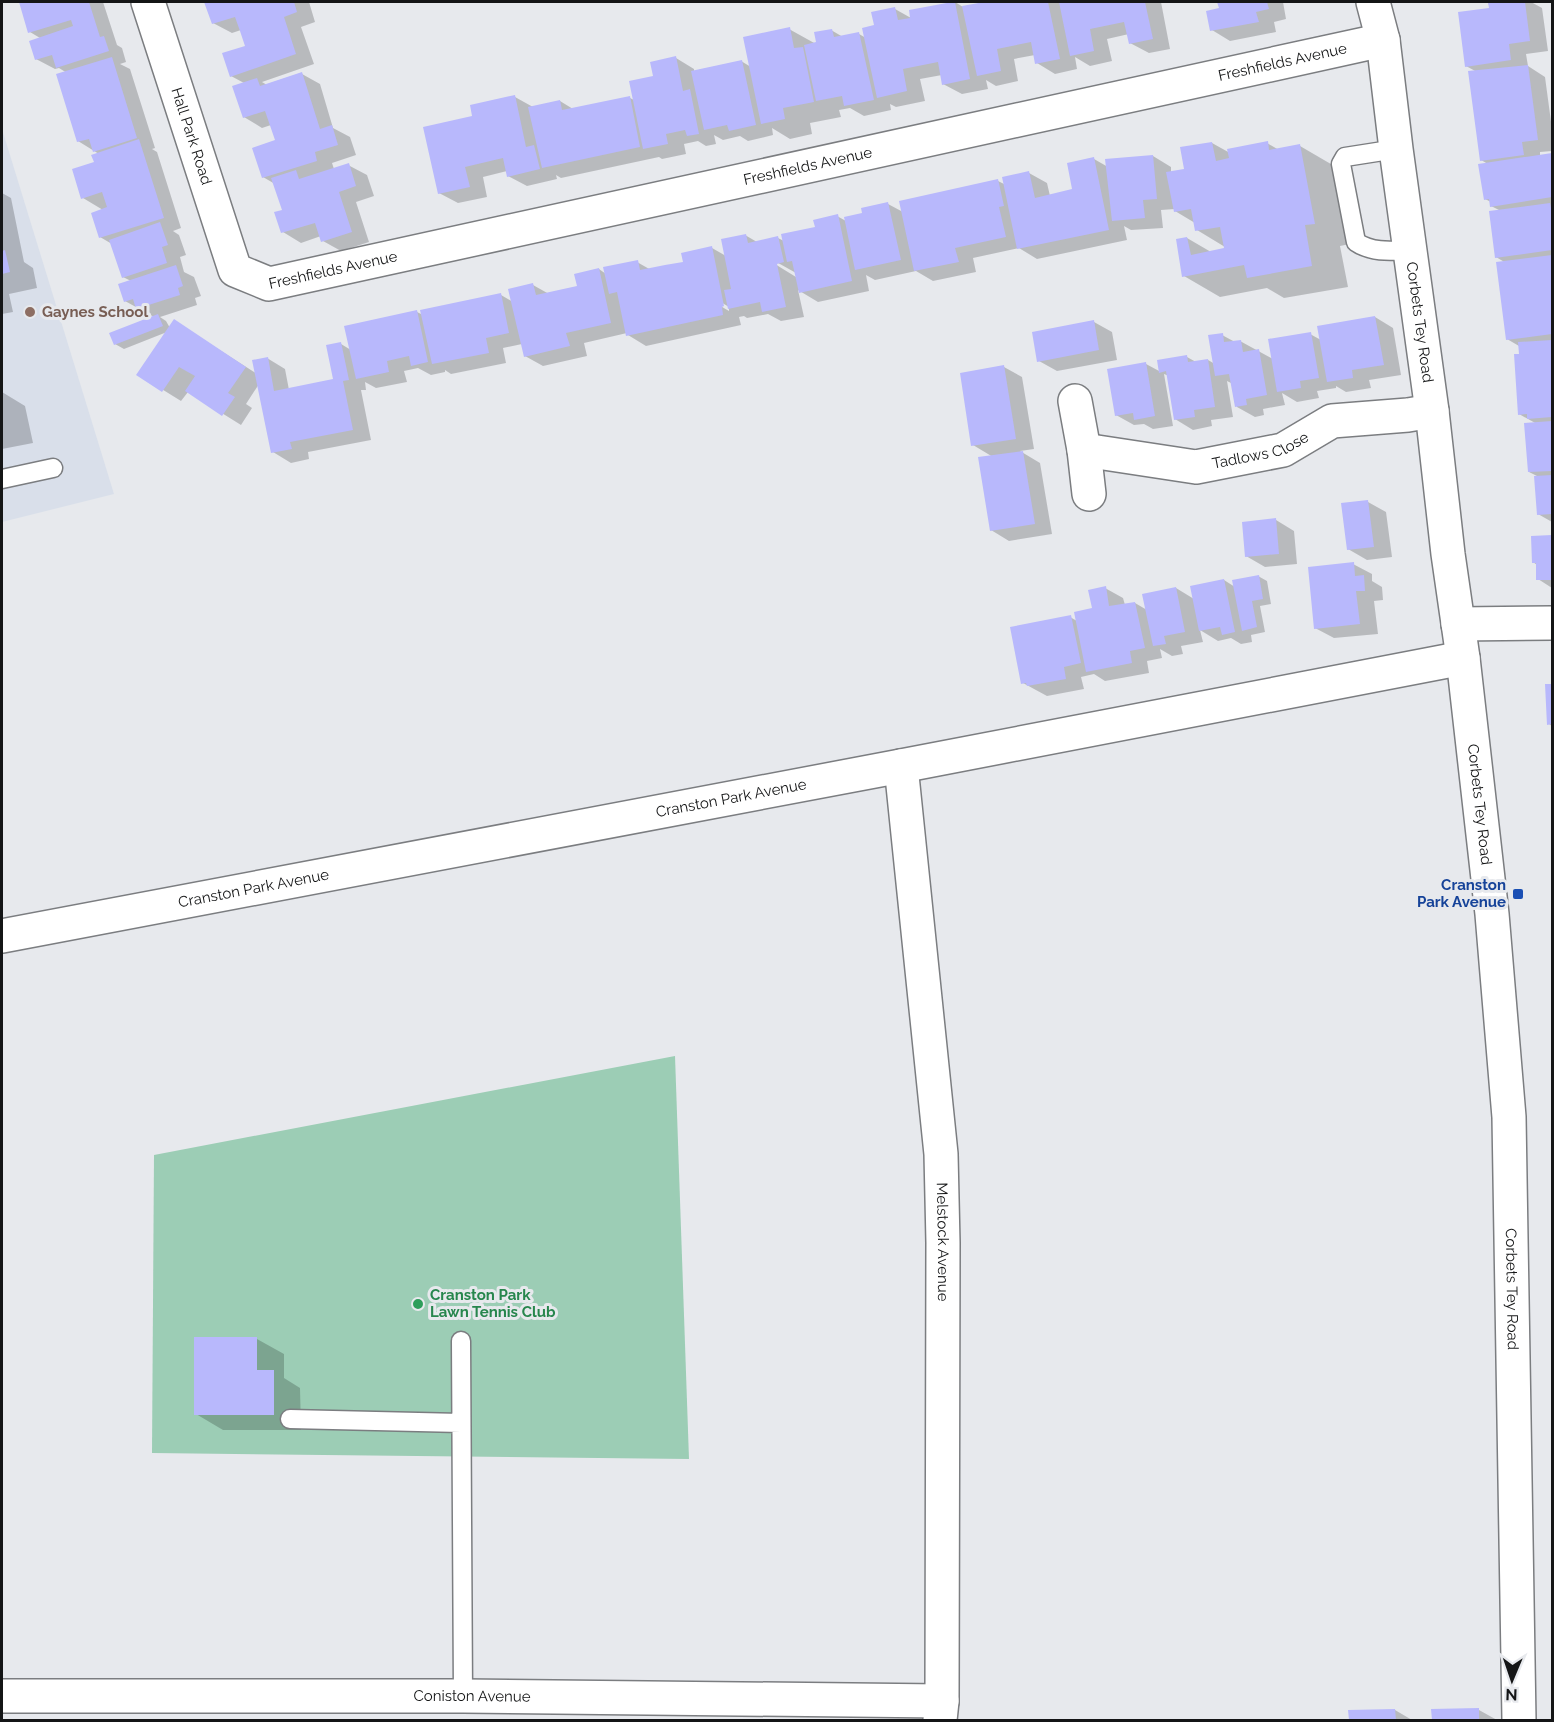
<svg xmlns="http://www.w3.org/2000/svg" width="1554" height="1722" font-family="Raleway,sans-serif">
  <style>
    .built { fill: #d9dfea }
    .green { fill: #9ccdb5 }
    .shadow { fill: #0003; fill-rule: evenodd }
    .building { fill: #b8b8fc }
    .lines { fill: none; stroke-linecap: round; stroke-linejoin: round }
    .service-casing { stroke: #7b7d80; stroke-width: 21 }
    .minor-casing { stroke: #7b7d80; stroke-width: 36 }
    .secondary-casing { stroke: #7b7d80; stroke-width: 36 }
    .service { stroke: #fff; stroke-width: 18 }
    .minor { stroke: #fff; stroke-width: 33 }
    .secondary { stroke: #fff; stroke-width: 33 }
    .education-dot { fill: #8d6e63; stroke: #e7e9ed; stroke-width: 2 }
    .transit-dot { fill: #1a4fb4; stroke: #e7e9ed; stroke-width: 2 }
    .leisure-dot { fill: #2e9e5b; stroke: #e7e9ed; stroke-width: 2 }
    .labels { text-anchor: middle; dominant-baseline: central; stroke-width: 6; stroke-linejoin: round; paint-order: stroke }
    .street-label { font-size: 15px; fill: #141516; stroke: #e7e9ed }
    .education-label { font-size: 15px; font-weight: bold; fill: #785e54; stroke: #e7e9ed; text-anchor: start }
    .transit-label { font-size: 15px; font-weight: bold; fill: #164399; stroke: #e7e9ed; text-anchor: end }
    .leisure-label { font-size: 15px; font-weight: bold; fill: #27864d; stroke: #e7e9ed; text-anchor: start }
  </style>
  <rect width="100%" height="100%" fill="#e7e9ed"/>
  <path class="built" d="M2,129L114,494L2,522Z"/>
  <path class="green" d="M675,1056L689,1459L152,1453L154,1155Z"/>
  <path class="shadow" d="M20,2H103L117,45L122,48L126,62L120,64L130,69L155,148L152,149L157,152L181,228L173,231L179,235L186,255L180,257L184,272L194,277L201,296L195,298L197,305L160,317L166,321L170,328L174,321L257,374L267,358L285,369L289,390L335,380L341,344L351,350L417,312L423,315L501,295L513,302L533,285L549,294L579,287L599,269L606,274L637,262L651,270L685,263L712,248L726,256L745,235L757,242L778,238L784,241L817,228L837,216L846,221L888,204L903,212L998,181L1006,185L1029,173L1047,183L1050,196L1074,191L1094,159L1108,167L1153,156L1171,167V173L1185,170L1212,143L1230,153L1267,143L1279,150L1300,146L1336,167L1350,244L1340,246L1348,287L1284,298L1267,288L1220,297L1184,276L1187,238L1211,252L1226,250L1225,247L1197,230L1195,223L1175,211V209L1161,210L1163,228L1131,230L1124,226L1127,240L1037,259L1019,248L973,258L976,272L933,281L916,271L875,280L866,275L869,291L818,302L798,290L804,317L781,321L768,314L747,318L744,316L739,317L741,325L646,346L628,335L627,333L584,343L587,356L543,366L525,356L522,344L503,348L506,363L451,374L445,370V372L431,375L418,368L404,371L407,382L376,388L365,382L366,390H361L371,440L308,452L309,459L291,463L273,452L259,384L246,404L252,408L241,425L188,392L181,401L139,375L167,332L124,349L115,344L154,317L125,301L131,281L123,277L112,244L100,237L103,210L83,198L99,154L78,141L67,73L59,68L55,69L36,59L40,38L30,32ZM771,259L796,273V277L770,261ZM719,301L729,307V311L717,304Z
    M206,2H309L315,22L301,27L314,64L262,82L267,85L302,74L320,84L333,128L350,137L356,155L332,163L334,169L348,165L367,175L374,196L356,202L369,242L341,251L323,241L321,236L301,243L283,232V211L275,184L263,177L277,141L271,125L262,128L244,117V83L231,76L246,47L241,30L232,33L213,23Z
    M955,2L963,7L990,2H1161L1170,49L1149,53L1130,43L1129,34L1107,39L1112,61L1090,66L1075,57L1077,69L1055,74L1037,63L1035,55L1014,59L1018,81L996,86L986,80L988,89L962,94L943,84L942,75L920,79L925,101L896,107L890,104L891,110L864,116L850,108L839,110L841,117L810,123L812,134L790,139L772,128L773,135L748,141L740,136L723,140L714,135L716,144L706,146L698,141L684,144L686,154L662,159L659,157L561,178L556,175L557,179L527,186L508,176L507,171L483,177L487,197L458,203L439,193L473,117L515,97L533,107L560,101L573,109L630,98L634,100L655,77L676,58L694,69V71L741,61L751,67L789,29L816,44L831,30L843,37L859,34L866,38L895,9L911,18Z
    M1219,2H1283L1286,19L1274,22L1276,32L1230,41L1212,30L1221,10Z
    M1488,2H1531L1542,8L1548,51L1526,54L1528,66L1545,77L1552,129V151L1540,152V157L1552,155V522L1538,514L1539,477L1529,472L1537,424L1519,414V346L1507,339L1506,263L1496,257L1501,211L1491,206V202L1485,199L1488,164L1481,160L1477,72L1466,66L1490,9Z
    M2,193L11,198L24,262L33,268L37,288L9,294L13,312L2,314Z
    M1375,317L1393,328L1401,375L1369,380L1371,388L1346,392L1336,386V388L1317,391L1319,398L1297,402L1282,393L1285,405L1263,409L1264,415L1255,417L1237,407L1233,384L1227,381L1233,417L1211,420L1212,426L1193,430L1175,419L1169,376L1164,374L1173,426L1153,429L1144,424L1134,425L1116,415L1146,364L1161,372L1187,357L1196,362L1208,360L1215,364L1222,335L1235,342L1240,341L1273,359L1310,334L1321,340Z
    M1094,322L1112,332L1117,360L1057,371L1039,361Z
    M1004,367L1022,377L1034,449L1020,451L1040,463L1052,534L1009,541L991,530L993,457L973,445Z
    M2,392L25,406L33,443L2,449Z
    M1368,502L1386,512L1392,557L1367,560L1348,549Z
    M1276,520L1294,531L1297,564L1265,567L1246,556Z
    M1532,537H1552V588L1538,579L1537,565L1533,562Z
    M1353,564L1372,574V581L1382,587L1383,600L1374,601L1378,634L1334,638L1315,628Z
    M1258,576L1267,581L1271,604L1260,606L1265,632L1251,635L1252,642L1241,644L1231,638L1218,641L1200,630L1203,642L1181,646L1183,654L1172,656L1160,649L1162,658L1147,661L1149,673L1105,681L1094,674L1081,677L1084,689L1047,696L1023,683L1070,617L1077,621L1093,609L1105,588L1123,598L1125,605L1135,603L1147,610L1176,588L1194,599L1224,580L1235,587Z
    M1547,685H1552V726L1549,724Z
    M257,1339L284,1354V1378L300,1388L301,1430H223L196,1414Z
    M1395,1710L1412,1720H1350V1712Z
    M1479,1710L1497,1720H1433V1711Z"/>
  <path class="building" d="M19,2H89L100,37L104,36L109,51L56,68L52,55L35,60L29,41L73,26L71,20L28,33Z
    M204,2H294L297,12L284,17L296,54L230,77L222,53L245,46L240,31L235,17L212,24Z
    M952,2H955L970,79L942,85L938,62L903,69L907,91L877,98L862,28L874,25L871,12L895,7L898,20L910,18L909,10Z
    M984,2H1048L1060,59L1035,64L1031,42L997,49L1001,71L977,76L962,6Z
    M1059,2H1145L1153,39L1129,44L1124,22L1090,29L1094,51L1070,56Z
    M1217,2H1267L1269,9L1256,12L1259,22L1210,31L1206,11L1219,8Z
    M1488,2H1525L1530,41L1509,44L1511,60L1465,67L1458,12L1489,8Z
    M790,27L794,48L803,47L814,102L783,108L785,119L761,124L743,37Z
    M832,29L834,37L859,32L874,100L844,106L842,96L816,101L804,45L816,42L814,32Z
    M676,56L683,91L690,89L699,134L687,136L685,130L666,134L668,144L643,149L629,81L653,76L650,62Z
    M112,57L137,138L93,152L89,139L77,142L56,74Z
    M742,60L756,125L729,131L727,125L704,130L691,71Z
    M1528,65L1538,140L1522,142L1524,155L1480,161L1468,71Z
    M302,72L320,129L332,125L338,145L315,152L317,161L262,178L252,148L275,140L265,111L243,118L232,86L257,78L260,86Z
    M515,95L526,147L534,145L540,169L507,177L503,158L465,167L470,187L438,194L423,127L472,116L470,105Z
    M630,96L640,147L542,168L528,107L560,100L562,110Z
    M139,139L164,218L99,238L91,213L107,207L102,192L81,199L72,169L94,162L91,155Z
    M1268,141L1269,150L1300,144L1315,224L1305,225L1312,266L1247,278L1244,265L1182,277L1176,239L1187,237L1191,255L1224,248L1220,227L1195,231L1191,209L1174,212L1166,172L1184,169L1180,147L1212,142L1216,161L1229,158L1227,149Z
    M1552,153V197L1490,207L1489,199L1484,200L1478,164Z
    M1153,155L1157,199L1143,200L1145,218L1112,221L1105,159Z
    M1094,157L1109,230L1017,249L1002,177L1029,171L1035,198L1072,189L1067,163Z
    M349,163L356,186L339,192L352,232L321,242L315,223L281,233L274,212L282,210L271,178L296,170L299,179Z
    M998,179L1004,206L999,207L1006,237L955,248L959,262L914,271L899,201Z
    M888,202L901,260L855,270L844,217L862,213L861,208Z
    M1550,203L1552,213V250L1495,258L1489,211Z
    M838,214L852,281L799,293L792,261L787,262L781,234L815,227L813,220Z
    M160,222L168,245L162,247L167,263L122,278L109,240Z
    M746,234L748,243L778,236L784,262L777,264L786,307L762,312L760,302L728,309L724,290L731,289L721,239Z
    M712,246L724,306L722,307L723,315L626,336L617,292L609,294L603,267L638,260L640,270L665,265L683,262L681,253Z
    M5,250L10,272L2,274V251Z
    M1552,255V334L1506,340L1496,262Z
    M176,265L183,286L178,288L180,295L136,309L133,299L124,302L118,284Z
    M599,268L611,323L566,333L570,346L524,357L508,289L533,283L536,295L577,286L574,274Z
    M501,293L509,333L486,338L489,353L432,364L420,310Z
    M417,310L428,362L411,366L409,356L387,361L389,372L356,379L344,326Z
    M158,314L163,326L114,345L109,333Z
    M1375,316L1384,365L1352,370L1353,378L1327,382L1317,326Z
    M174,319L246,367L228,393L235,397L222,416L185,391L195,376L179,367L162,392L136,375Z
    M1094,320L1099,350L1037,362L1032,332Z
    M1311,332L1319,378L1300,381L1301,388L1277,392L1268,339Z
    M1223,333L1224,342L1241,340L1243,352L1259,349L1267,395L1246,399L1247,405L1235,407L1229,374L1215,376L1208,335Z
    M1552,340V417L1527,419V414L1518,415L1514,354H1519L1518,342Z
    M341,342L349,380L343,381L353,430L290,442L292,449L271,453L252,360L268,357L274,391L333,379L326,345Z
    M1187,355L1188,362L1208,359L1215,407L1194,410L1195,417L1174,420L1166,371L1159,373L1157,360Z
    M1146,362L1155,416L1134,420L1133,413L1115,416L1107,369Z
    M1004,365L1016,439L971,446L960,373Z
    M1552,421V471L1528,472L1524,423Z
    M1023,451L1035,524L990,531L978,457Z
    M1552,475V514L1537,515L1534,476Z
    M1368,500L1374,547L1347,550L1341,503Z
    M1276,518L1279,554L1245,557L1242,522Z
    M1552,535V580H1536V563H1532L1531,536Z
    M1354,562L1355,576L1364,575L1365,591H1356L1360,624L1314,629L1308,567Z
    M1259,575L1263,599L1252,601L1257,627L1242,631L1232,580Z
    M1224,579L1235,632L1222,635L1220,627L1199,631L1190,586Z
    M1106,586L1109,606L1135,602L1145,648L1130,651L1132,663L1086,672L1074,612L1092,608L1088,590Z
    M1176,587L1185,632L1164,636L1166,644L1153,646L1142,594Z
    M1071,615L1081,663L1064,667L1066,679L1027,686L1026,683L1021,684L1010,627Z
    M1545,684H1552V724L1547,725Z
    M194,1337H257V1370H274V1415H194Z
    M1479,1708V1720H1432L1431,1709Z
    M1395,1709L1396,1720H1349L1348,1710Z"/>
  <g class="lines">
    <defs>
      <path id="service" d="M1396,149L1345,157L1341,164L1356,242C1372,253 1391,251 1410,250
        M2,479L53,468
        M461,1341L463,1696
        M290,1419L461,1423"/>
      <g id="minor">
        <path id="s1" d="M148,2L235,270L269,284L1383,40"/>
        <path d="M1075,401L1084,450L1089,494"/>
        <path id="s2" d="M1084,450L1196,467L1283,450L1332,421L1408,415L1432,411"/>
        <path d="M1458,624L1552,623"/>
        <path id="s3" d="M901,766L941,1154L943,1243L942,1701L940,1720"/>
        <path id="s4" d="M2,936L901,766L1463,658"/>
        <path id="s5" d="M2,1696H463L942,1701"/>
      </g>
      <g id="secondary">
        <path id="s6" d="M1373,2L1383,40L1396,149L1432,411L1448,554L1463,658L1492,914L1509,1117L1519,1720"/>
      </g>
    </defs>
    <use href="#service" class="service-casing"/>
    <use href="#minor" class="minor-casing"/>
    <use href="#secondary" class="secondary-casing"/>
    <use href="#service" class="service"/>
    <use href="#minor" class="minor"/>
    <use href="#secondary" class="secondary"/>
  </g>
  <circle class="education-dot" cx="30" cy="312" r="6"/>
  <rect class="transit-dot" x="1512" y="888" width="12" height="12" rx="3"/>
  <circle class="leisure-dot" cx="418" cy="1304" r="6"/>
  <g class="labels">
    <g class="street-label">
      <text stroke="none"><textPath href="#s1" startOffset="1356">Freshfields Avenue</textPath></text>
      <text stroke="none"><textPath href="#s1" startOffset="141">Hall Park Road</textPath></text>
      <text stroke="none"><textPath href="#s1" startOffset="870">Freshfields Avenue</textPath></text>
      <text stroke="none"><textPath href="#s1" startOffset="384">Freshfields Avenue</textPath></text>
      <text stroke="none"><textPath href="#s6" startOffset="324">Corbets Tey Road</textPath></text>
      <text stroke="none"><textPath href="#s2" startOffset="180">Tadlows Close</textPath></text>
      <text stroke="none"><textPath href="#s4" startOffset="742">Cranston Park Avenue</textPath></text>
      <text stroke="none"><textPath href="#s6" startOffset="810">Corbets Tey Road</textPath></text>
      <text stroke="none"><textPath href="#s4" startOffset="256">Cranston Park Avenue</textPath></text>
      <text stroke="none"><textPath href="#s3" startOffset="478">Melstock Avenue</textPath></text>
      <text stroke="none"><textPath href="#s6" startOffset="1296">Corbets Tey Road</textPath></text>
      <text stroke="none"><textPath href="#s5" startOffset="470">Coniston Avenue</textPath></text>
    </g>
    <g class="education-label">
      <text x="42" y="312">Gaynes School</text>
    </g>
    <g class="transit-label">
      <text x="1506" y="885">Cranston<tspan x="1506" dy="17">Park Avenue</tspan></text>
    </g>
    <g class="leisure-label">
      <text x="430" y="1295">Cranston Park<tspan x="430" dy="17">Lawn Tennis Club</tspan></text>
    </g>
  </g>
  <rect width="1554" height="1722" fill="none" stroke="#141516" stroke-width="6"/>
  <g transform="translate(1512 1680) rotate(182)" stroke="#e7e9ed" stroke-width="4.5" paint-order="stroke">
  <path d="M0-4.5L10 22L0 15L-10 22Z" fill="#141516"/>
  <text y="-9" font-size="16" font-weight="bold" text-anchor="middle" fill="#141516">N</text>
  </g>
</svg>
